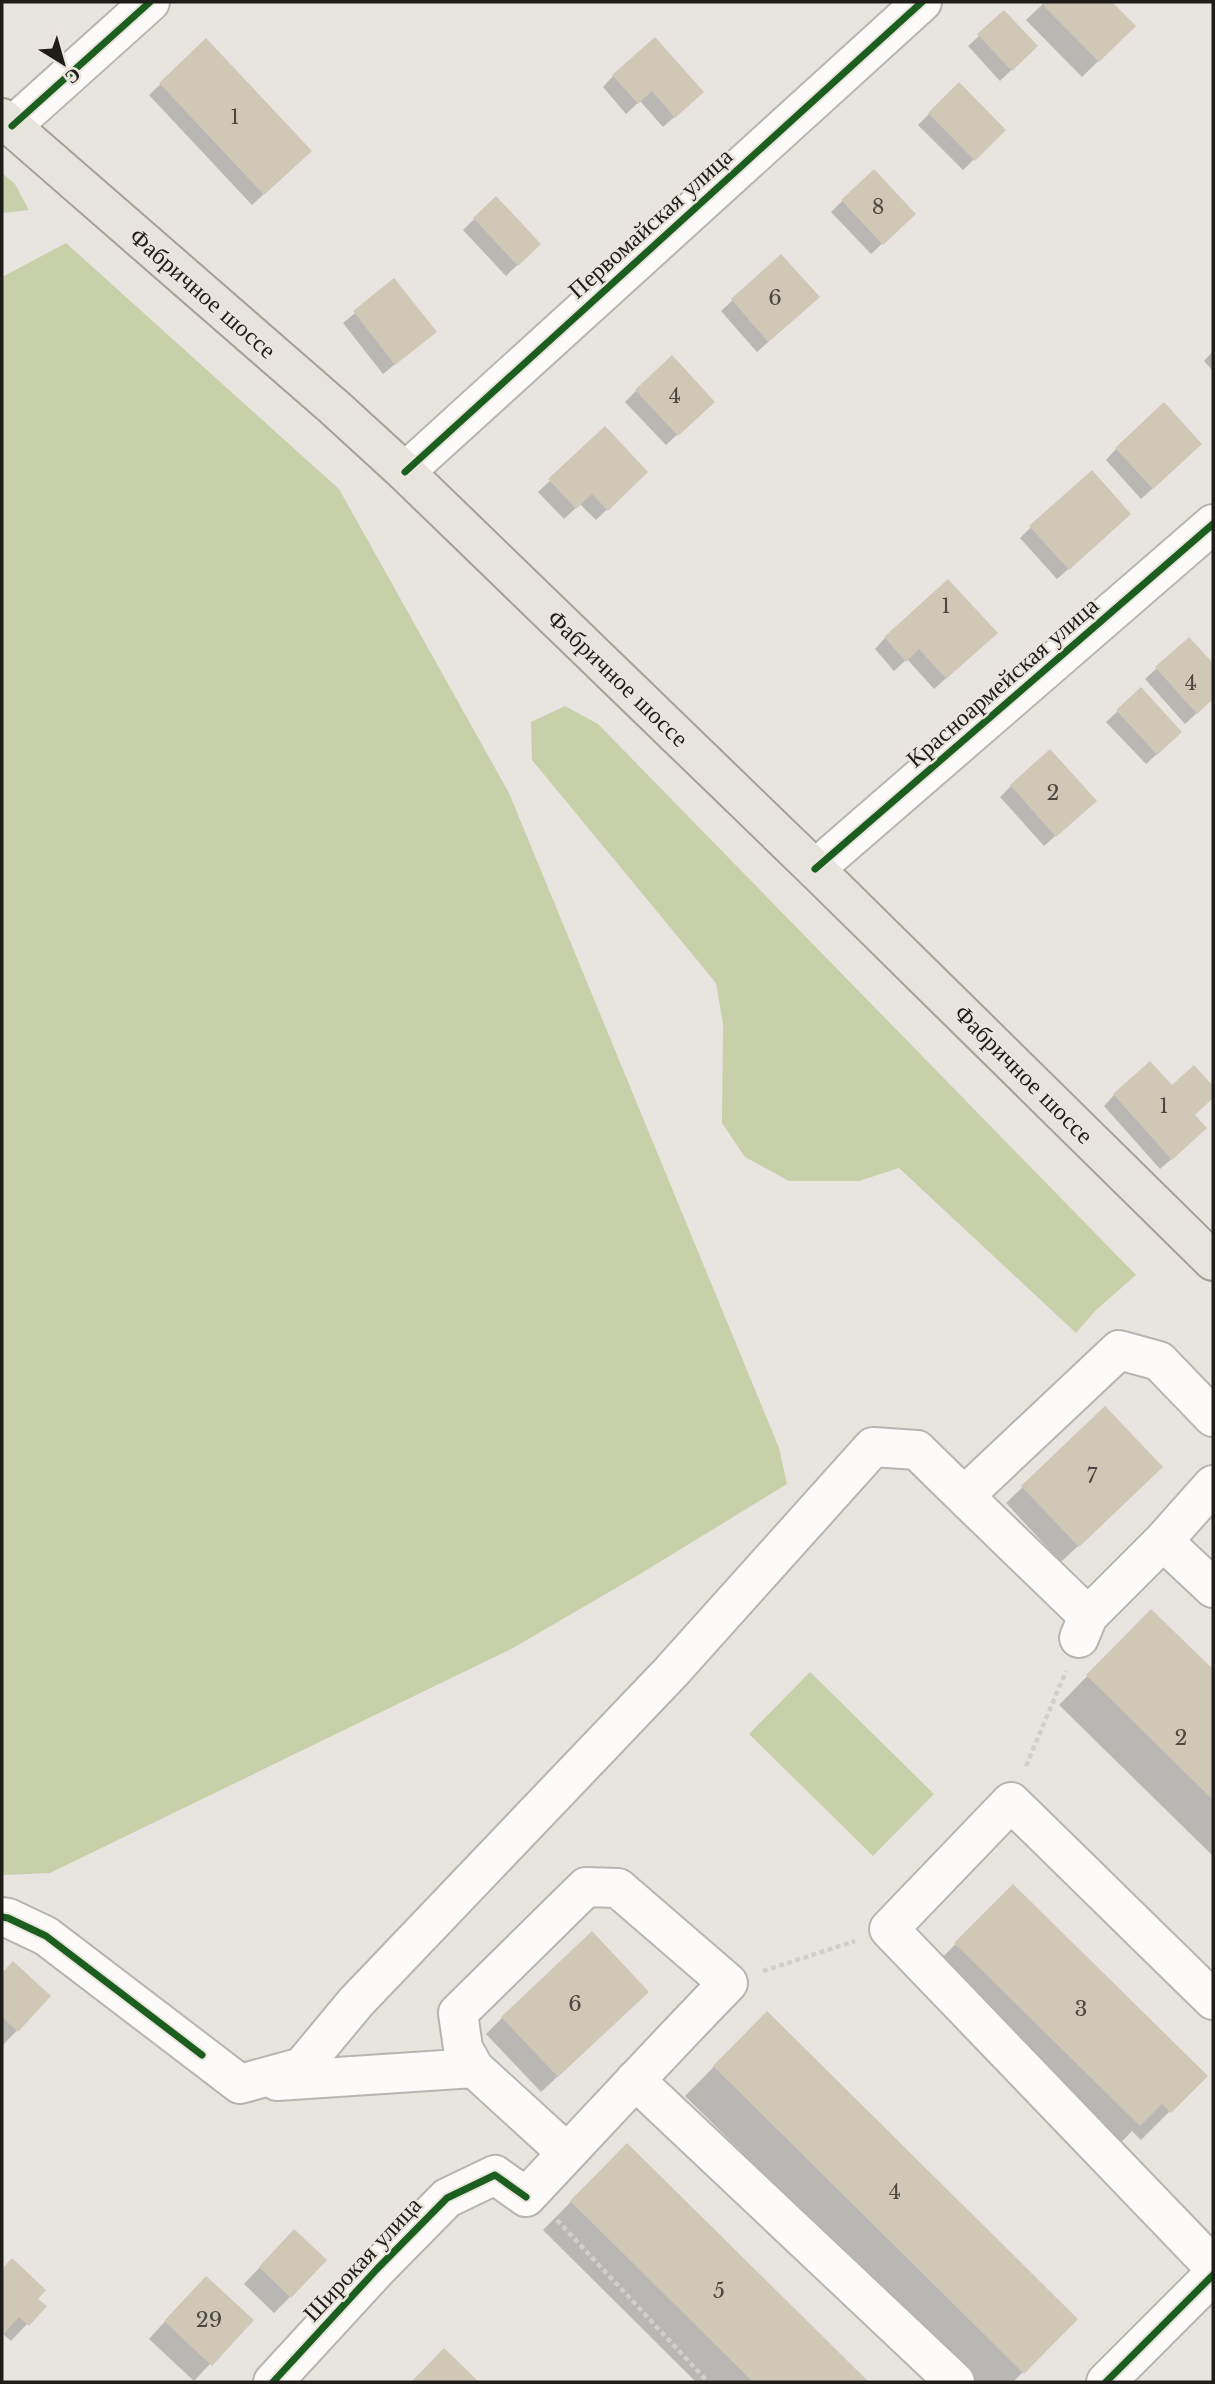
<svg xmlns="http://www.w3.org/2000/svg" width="1215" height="2384" font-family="'Libre Baskerville',serif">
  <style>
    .green { fill: #c7d0a8 }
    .shadow { fill: #0003 }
    .building { fill: #d0c7b6 }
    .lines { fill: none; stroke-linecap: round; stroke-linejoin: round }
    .minor-casing { stroke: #b7b5b1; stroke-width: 42 }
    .major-casing { stroke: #a5a094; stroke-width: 42 }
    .path { stroke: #d0cfcd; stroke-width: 4.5; stroke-dasharray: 5 3.5; stroke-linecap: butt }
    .minor { stroke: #fcfbfa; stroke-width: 38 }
    .major { stroke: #e7e4dd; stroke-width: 38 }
    .cycleway-casing { stroke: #ebe6dd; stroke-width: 11 }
    .cycleway { stroke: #1b5e20; stroke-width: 7 }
    .labels { text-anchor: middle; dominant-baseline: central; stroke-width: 5; stroke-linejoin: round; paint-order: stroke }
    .number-label { font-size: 21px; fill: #4b4841 }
    .street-label { font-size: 24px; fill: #1f1d1a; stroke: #ebe6dd }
  </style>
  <rect width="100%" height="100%" fill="#e8e5e0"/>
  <path class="green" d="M2,173L15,184L29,210L2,213Z
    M66,243L339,489L509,793L779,1448L787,1484L640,1574L513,1648L50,1873L4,1875L2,1873V277Z
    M565,706L598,724L1136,1275L1096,1310L1076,1333L899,1168L859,1181H789L745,1157L722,1123L723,1024L716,983L532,760L531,722Z
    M810,1672L934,1794L873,1856L749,1734Z"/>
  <path class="shadow" d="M1045,2H1115L1112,4L1134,26L1082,77L1026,20Z
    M979,36L1036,46L1000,81L968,46Z
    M206,41L298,162L252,205L149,95Z
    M613,76L690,103L663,127L640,101L626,114L603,87Z
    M959,84L1004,130L963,170L918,125Z
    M873,171L914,214L871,254L831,212Z
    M496,198L539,244L506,276L463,230Z
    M781,256L807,308L757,352L721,311Z
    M394,281L434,332L383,374L343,323Z
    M1213,351V371L1204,361Z
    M636,391L701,412L666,445L625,402Z
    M605,429L646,472L596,520L580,504L564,519L538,492Z
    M1116,449L1189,455L1141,499L1106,460Z
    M1118,525L1057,579L1020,538L1031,527Z
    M885,638L984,644L934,689L907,659L894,671L875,649Z
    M1189,639L1213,666V698L1185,724L1145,679Z
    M1141,690L1169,743L1146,764L1106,722Z
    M1011,786L1083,811L1044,846L1000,797Z
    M1194,1067L1213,1089V1096L1193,1115L1194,1139L1160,1169L1104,1106L1114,1095L1172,1087Z
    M1105,1408L1145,1483L1061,1562L1006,1503Z
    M1151,1611L1213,1672V1856L1059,1705Z
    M1013,1886L1205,2076L1141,2140L1132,2131L1111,2153L927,1973Z
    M13,1963L49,1997L2,2046V1974Z
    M631,2008L541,2092L486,2034L502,2018Z
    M767,2013L1075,2319L1013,2382H975L685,2096Z
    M627,2145L866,2382H696L543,2230Z
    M278,2248L290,2297L274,2313L244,2284Z
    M12,2260L36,2299L44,2306L11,2341L2,2333V2270Z
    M190,2294L210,2364L194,2381L149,2339Z"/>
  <path class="building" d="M1040,2H1116L1114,4L1136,26L1099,62Z
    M1004,10L1038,46L1012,71L977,34Z
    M655,37L704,92L675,118L652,91L638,104L612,75Z
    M206,38L312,151L264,195L159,83Z
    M959,82L1006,130L975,161L928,113Z
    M874,169L916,214L883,245L841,200Z
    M496,196L541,244L518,266L473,218Z
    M781,254L820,297L768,342L731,299Z
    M394,278L437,332L395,365L353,311Z
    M672,355L715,402L678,436L635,390Z
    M1164,402L1202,444L1153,489L1115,448Z
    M605,426L648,472L608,511L592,494L576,509L548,479Z
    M1092,470L1131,514L1069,570L1029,526Z
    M948,579L998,633L946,679L919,649L906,662L884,637Z
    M1189,637L1213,663V699L1197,714L1155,667Z
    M1141,687L1182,732L1157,755L1116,710Z
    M1050,749L1097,801L1056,837L1010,785Z
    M1150,1061L1172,1085L1194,1065L1213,1086V1098L1195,1115L1207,1128L1172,1160L1113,1094Z
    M1105,1406L1163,1467L1079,1547L1021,1486Z
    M1151,1609L1213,1669V1800L1086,1675Z
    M1013,1884L1208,2076L1171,2113L1162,2104L1140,2126L954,1943Z
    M592,1931L649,1992L558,2077L501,2017Z
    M13,1961L51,1996L18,2032L2,2017V1973Z
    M767,2011L1078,2319L1024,2374L713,2066Z
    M627,2143L869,2382H753L570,2201Z
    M294,2229L327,2260L291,2298L259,2267Z
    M12,2258L46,2290L38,2299L47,2306L29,2326L19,2317L2,2336V2269Z
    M206,2276L254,2320L212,2366L164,2321Z
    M444,2348L479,2382H411Z"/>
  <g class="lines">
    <defs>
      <path id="minor" d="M12,126L150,2
        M405,472L922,2
        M815,869L1213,524
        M964,1496L1088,1616
        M1163,1541L1213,1485
        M1079,1638L1088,1616L1163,1541L1213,1588
        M2,1917L8,1918L46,1936L240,2084L302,2067L356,2002L671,1672L873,1447L917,1450L964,1496L1119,1350L1159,1361L1213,1417
        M1213,2000L1011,1802L889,1929L1213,2266
        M635,2080L955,2382
        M277,2081L474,2068
        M273,2382L377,2269L447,2198L495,2175L526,2197C593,2126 660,2053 728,1983L618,1888L586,1887L458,2013L463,2048L474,2068L567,2153
        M1106,2382L1213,2275"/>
      <path id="major" d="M2,118L334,407L405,472L815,869L1213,1261"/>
    </defs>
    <use href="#minor" class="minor-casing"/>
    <use href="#major" class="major-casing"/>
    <path class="path" d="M1026,1766L1066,1671
      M763,1971L855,1941
      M557,2220L708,2382"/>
    <use href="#minor" class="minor"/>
    <use href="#major" class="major"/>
    <defs>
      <path id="cycleway" d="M12,126L150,2
        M405,472L922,2
        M815,869L1213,524
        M2,1917L8,1918L46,1936L202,2055
        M273,2382L377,2269L447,2198L495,2175L526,2197
        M1106,2382L1213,2275"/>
    </defs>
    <use href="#cycleway" class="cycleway-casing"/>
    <use href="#cycleway" class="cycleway"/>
  </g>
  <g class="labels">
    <g class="number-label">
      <text x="235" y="117">1</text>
      <text x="878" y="207">8</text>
      <text x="775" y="298">6</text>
      <text x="675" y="396">4</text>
      <text x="946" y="606">1</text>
      <text x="1191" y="683">4</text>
      <text x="1053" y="793">2</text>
      <text x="1164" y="1106">1</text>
      <text x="1092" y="1476">7</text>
      <text x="1181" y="1738">2</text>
      <text x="575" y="2004">6</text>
      <text x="1081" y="2009">3</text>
      <text x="895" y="2192">4</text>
      <text x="719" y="2291">5</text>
      <text x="209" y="2320">29</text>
    </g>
    <g class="street-label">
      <text transform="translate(650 223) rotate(-42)">Первомайская улица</text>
      <text transform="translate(203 293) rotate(41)">Фабричное шоссе</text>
      <text transform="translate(618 678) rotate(44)">Фабричное шоссе</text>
      <text transform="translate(1002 682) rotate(-41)">Красноармейская улица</text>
      <text transform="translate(1024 1074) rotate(45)">Фабричное шоссе</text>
      <text transform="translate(362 2259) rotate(-47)">Широкая улица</text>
    </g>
  </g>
  <rect width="1215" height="2384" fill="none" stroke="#1f1d1a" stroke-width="7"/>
  <g transform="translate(63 63) rotate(143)" stroke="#ebe6dd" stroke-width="5" paint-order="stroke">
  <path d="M0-5L12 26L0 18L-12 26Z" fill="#1f1d1a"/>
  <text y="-10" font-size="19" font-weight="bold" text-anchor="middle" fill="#1f1d1a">С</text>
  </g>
</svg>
